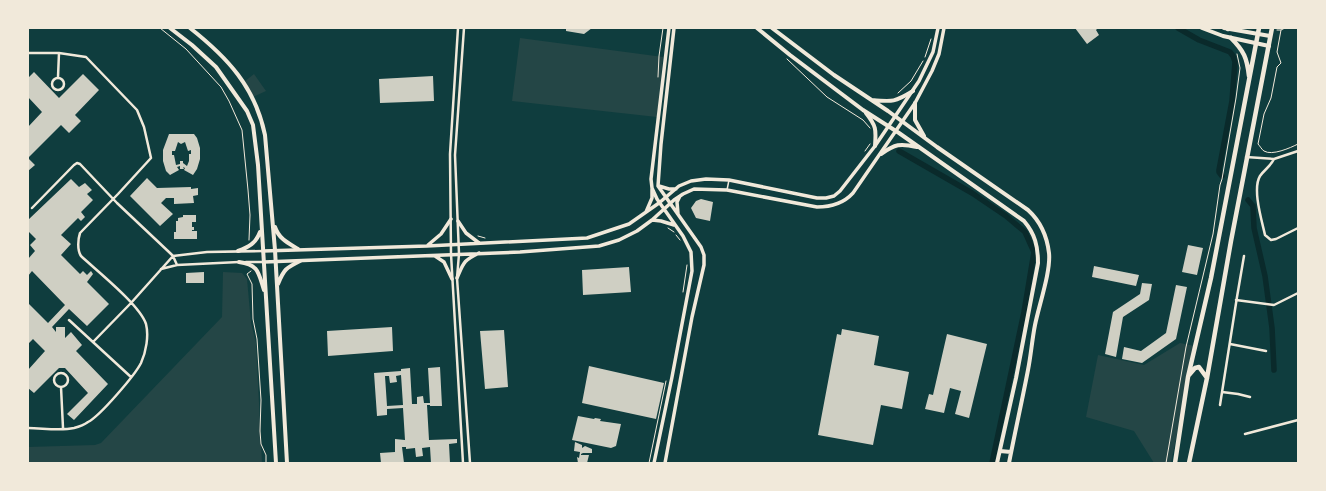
<svg xmlns="http://www.w3.org/2000/svg" width="1326" height="491" font-family="'Space Grotesk',sans-serif">
  <style>
    .green { fill: #244646 }
    .lines { fill: none; stroke-linecap: round; stroke-linejoin: round }
    .canal { stroke: #0a2a2b; stroke-width: 5.5 }
    .building { fill: #cfcfc3; fill-rule: evenodd }
    .path { stroke: #f1e9da; stroke-width: 1 }
    .service { stroke: #f1e9da; stroke-width: 1.5 }
    .minor { stroke: #f1e9da; stroke-width: 2.5 }
    .tertiary { stroke: #f1e9da; stroke-width: 3.5 }
    .secondary { stroke: #f1e9da; stroke-width: 4 }
    .primary { stroke: #f1e9da; stroke-width: 4 }
    .trunk { stroke: #f1e9da; stroke-width: 4.5 }
  </style>
  <rect width="100%" height="100%" fill="#0f3d3e"/>
  <path class="green" d="M520,38L663,57L657,117L512,101Z
    M254,74L266,91L253,97L244,82Z
    M223,272L242,273L247,279L251,323L256,343L262,463H28V447L95,445L101,443L222,317Z
    M1180,343L1195,346L1171,463H1154L1134,431L1086,417L1098,355L1144,365Z"/>
  <g class="lines">
    <path class="canal" d="M1178,28L1199,40L1230,52L1233,56L1235,62L1232,101L1219,170V172L1222,176
      M899,151L972,193L1006,216L1025,232L1034,252L1024,312L992,463
      M1248,200L1253,206L1254,228L1265,276L1272,328L1274,370"/>
  </g>
  <path class="building" d="M566,28H592L584,34L566,31Z
    M1075,28H1098L1096,30L1099,35L1087,44Z
    M34,72L59,98L83,74L99,90L75,115L81,121L69,133L61,125L28,158L35,165L28,171V127L42,112L28,97V78Z
    M433,76L434,101L380,103L379,79Z
    M169,134H194L197,138L200,148V159L197,169L193,175L184,170L185,168L183,167L184,169H180V166L177,167L179,170L170,175L166,171L163,161V150ZM178,142L181,144L185,142L188,151L191,150V154H189V161L187,166L183,163V161H180V164L176,165L174,155H172V151H175Z
    M147,178L157,188L191,187V189L198,188V195L193,196L194,203L174,204V198H166L161,203L173,214L160,226L130,196Z
    M71,179L79,187L85,183L92,190L87,194L93,200L81,212L85,217L81,221L78,218L61,235L71,244L61,255L80,274L83,271L87,275L91,271L93,274L87,282L109,304L87,326L69,309L52,327L56,332V327H65V338L71,332L82,345L76,351L108,384L74,420L67,414L88,393L65,368H59L34,393L28,388V370L45,351L33,339L28,344V303L48,323L65,305L32,271L28,276V259L35,251L30,245L36,239L28,231V220Z
    M701,199L713,202L710,221L696,218L691,208L696,201Z
    M183,215H196V222H192V227H194V230H192V231H197V239H174V232H176V221H178V218L183,217Z
    M1188,245L1203,248L1197,275L1182,272Z
    M1094,266L1139,275L1136,286L1092,277Z
    M629,267L631,292L583,295L582,270Z
    M204,272V283H186V273Z
    M1142,283L1152,284L1149,300L1123,317L1116,357L1105,354L1113,312L1140,294Z
    M1176,285L1187,287L1176,339L1142,363L1122,359L1124,347L1141,351L1166,333Z
    M392,327L393,351L328,356L327,331Z
    M842,329L879,336L874,365L909,372L902,409L881,405L873,445L818,435L837,334L841,335Z
    M504,330L508,387L485,389L480,331Z
    M947,334L987,344L969,418L955,414L961,391L950,388L944,413L925,409L929,394L933,395Z
    M589,366L664,383L656,419L582,403Z
    M440,367L442,406H430V405H427L429,440L457,439V443L449,444L450,463H431L430,447L422,448L423,456L416,457L415,448L406,449V447H402L404,463H381L380,453L395,452V439L405,440L403,408L387,409V415L377,416L374,373L401,371V369L410,368L412,404H417V397L423,396L424,403H430L428,368ZM401,375L403,405L387,406L385,376H389L390,383L397,382L396,376Z
    M578,416L594,419L595,418L601,419L600,421L621,424L616,446L611,448L572,440Z
    M575,442L582,445V448L585,446L592,449V453H583L581,454V455H589L587,463H578L577,457L579,458L580,452L574,451Z"/>
  <g class="lines">
    <path class="path" d="M160,28L186,49L221,87L229,101L242,130L248,190L250,215L249,240
      M1277,30H1281L1285,28
      M1281,30L1277,52L1281,63L1277,67L1271,98L1264,114L1258,144C1260,146 1262,150 1264,151C1272,156 1290,148 1298,144
      M925,57L931,39
      M787,59L827,97L863,120L870,128
      M658,77L659,56L663,28
      M898,93L911,81L923,61
      M865,151L870,144
      M668,228L674,232
      M676,235L680,240
      M478,236L485,238
      M251,271L247,274L252,284L253,319L257,339L261,400L260,431L261,444L266,455V463
      M683,292L687,265
      M649,463L666,381
      M1166,463L1186,347L1213,234L1220,185L1222,179L1236,98L1240,68L1237,54"/>
    <path class="service" d="M727,190L729,180"/>
    <path class="minor" d="M458,28L450,154L451,254L463,463
      M464,28L455,155L459,254L457,278L470,463
      M28,53H59L86,57L137,110L144,127L151,158L118,194L80,233C78,239 77,250 81,256C97,271 140,305 146,324C149,336 146,352 141,363C135,375 100,416 88,422C84,425 78,427 74,428C60,431 42,428 28,428
      M58,77L59,53
      M52 84a6 6 0 1 1 12 0a6 6 0 1 1-12 0Z
      M1246,157L1274,159L1298,151
      M1274,159C1270,167 1264,170 1260,176C1252,189 1262,221 1265,235L1271,240L1276,239L1298,228
      M32,208L74,165L77,163L80,164L117,203L170,253L173,256L177,265
      M246,262H264
      M161,269L177,265L239,262
      M1236,300L1274,305L1298,293
      M69,320L131,377
      M93,342L131,303L173,256L207,252L263,251
      M1230,344L1266,351
      M54 380a7 7 0 1 1 14 0a7 7 0 1 1-14 0Z
      M61,387L63,428
      M1222,392L1238,394L1250,397
      M1220,405L1237,297L1244,256
      M1245,434L1298,420"/>
    <path class="tertiary" d="M659,186L669,189H676
      M646,212L652,198V189
      M678,214L677,202L680,196
      M652,220L661,221L674,225
      M458,221L466,233L479,243
      M428,245L441,234L451,219
      M263,251L427,246L587,238L629,224L659,203L679,186L691,181L706,179L729,180L817,198H826L834,196L840,191L875,146L919,81L933,52L938,28
      M435,256L444,262L452,279
      M264,262L520,252L599,246L619,240L637,231L652,220L674,200L683,194L694,189L727,190L817,207C831,207 843,204 853,193L915,103L932,71L939,54L944,28
      M457,278C464,262 463,261 479,253
      M654,463L672,377L692,271L691,252L683,236L657,199L652,188L651,179L669,28
      M665,463L692,317L704,265V255L701,247L658,186L661,144L674,28"/>
    <path class="secondary" d="M757,28L790,55L863,110L899,133L1024,221C1035,234 1038,246 1038,263L1016,378L997,463
      M772,28L834,75L888,111L937,147L1028,210C1040,221 1047,236 1049,253C1051,271 1039,305 1035,325C1032,340 1031,355 1028,370C1022,401 1015,432 1009,463
      M1202,28L1223,36L1269,46
      M1224,28L1270,36
      M872,100C893,102 895,102 913,91
      M915,103V120L924,136
      M866,113C877,127 876,130 875,146
      M881,154C895,144 900,143 917,147
      M1000,451L1011,452"/>
    <path class="primary" d="M170,28L192,45L216,67L247,111L253,125L258,165L276,463
      M190,28C228,58 255,87 265,135L275,250L287,463
      M275,227C279,239 288,243 298,249
      M238,251C249,247 256,243 260,232
      M239,262C259,265 258,272 264,290
      M278,284C284,269 286,268 300,261"/>
    <path class="trunk" d="M1228,29L1233,28
      M1231,38C1244,51 1247,58 1249,76
      M1189,375L1195,368L1199,367L1207,378
      M1175,463L1188,377L1211,278L1259,28
      M1189,463L1207,378L1231,241L1272,28"/>
  </g>
  <rect width="1326" height="491" fill="none" stroke="#f1e9da" stroke-width="58"/>
</svg>
